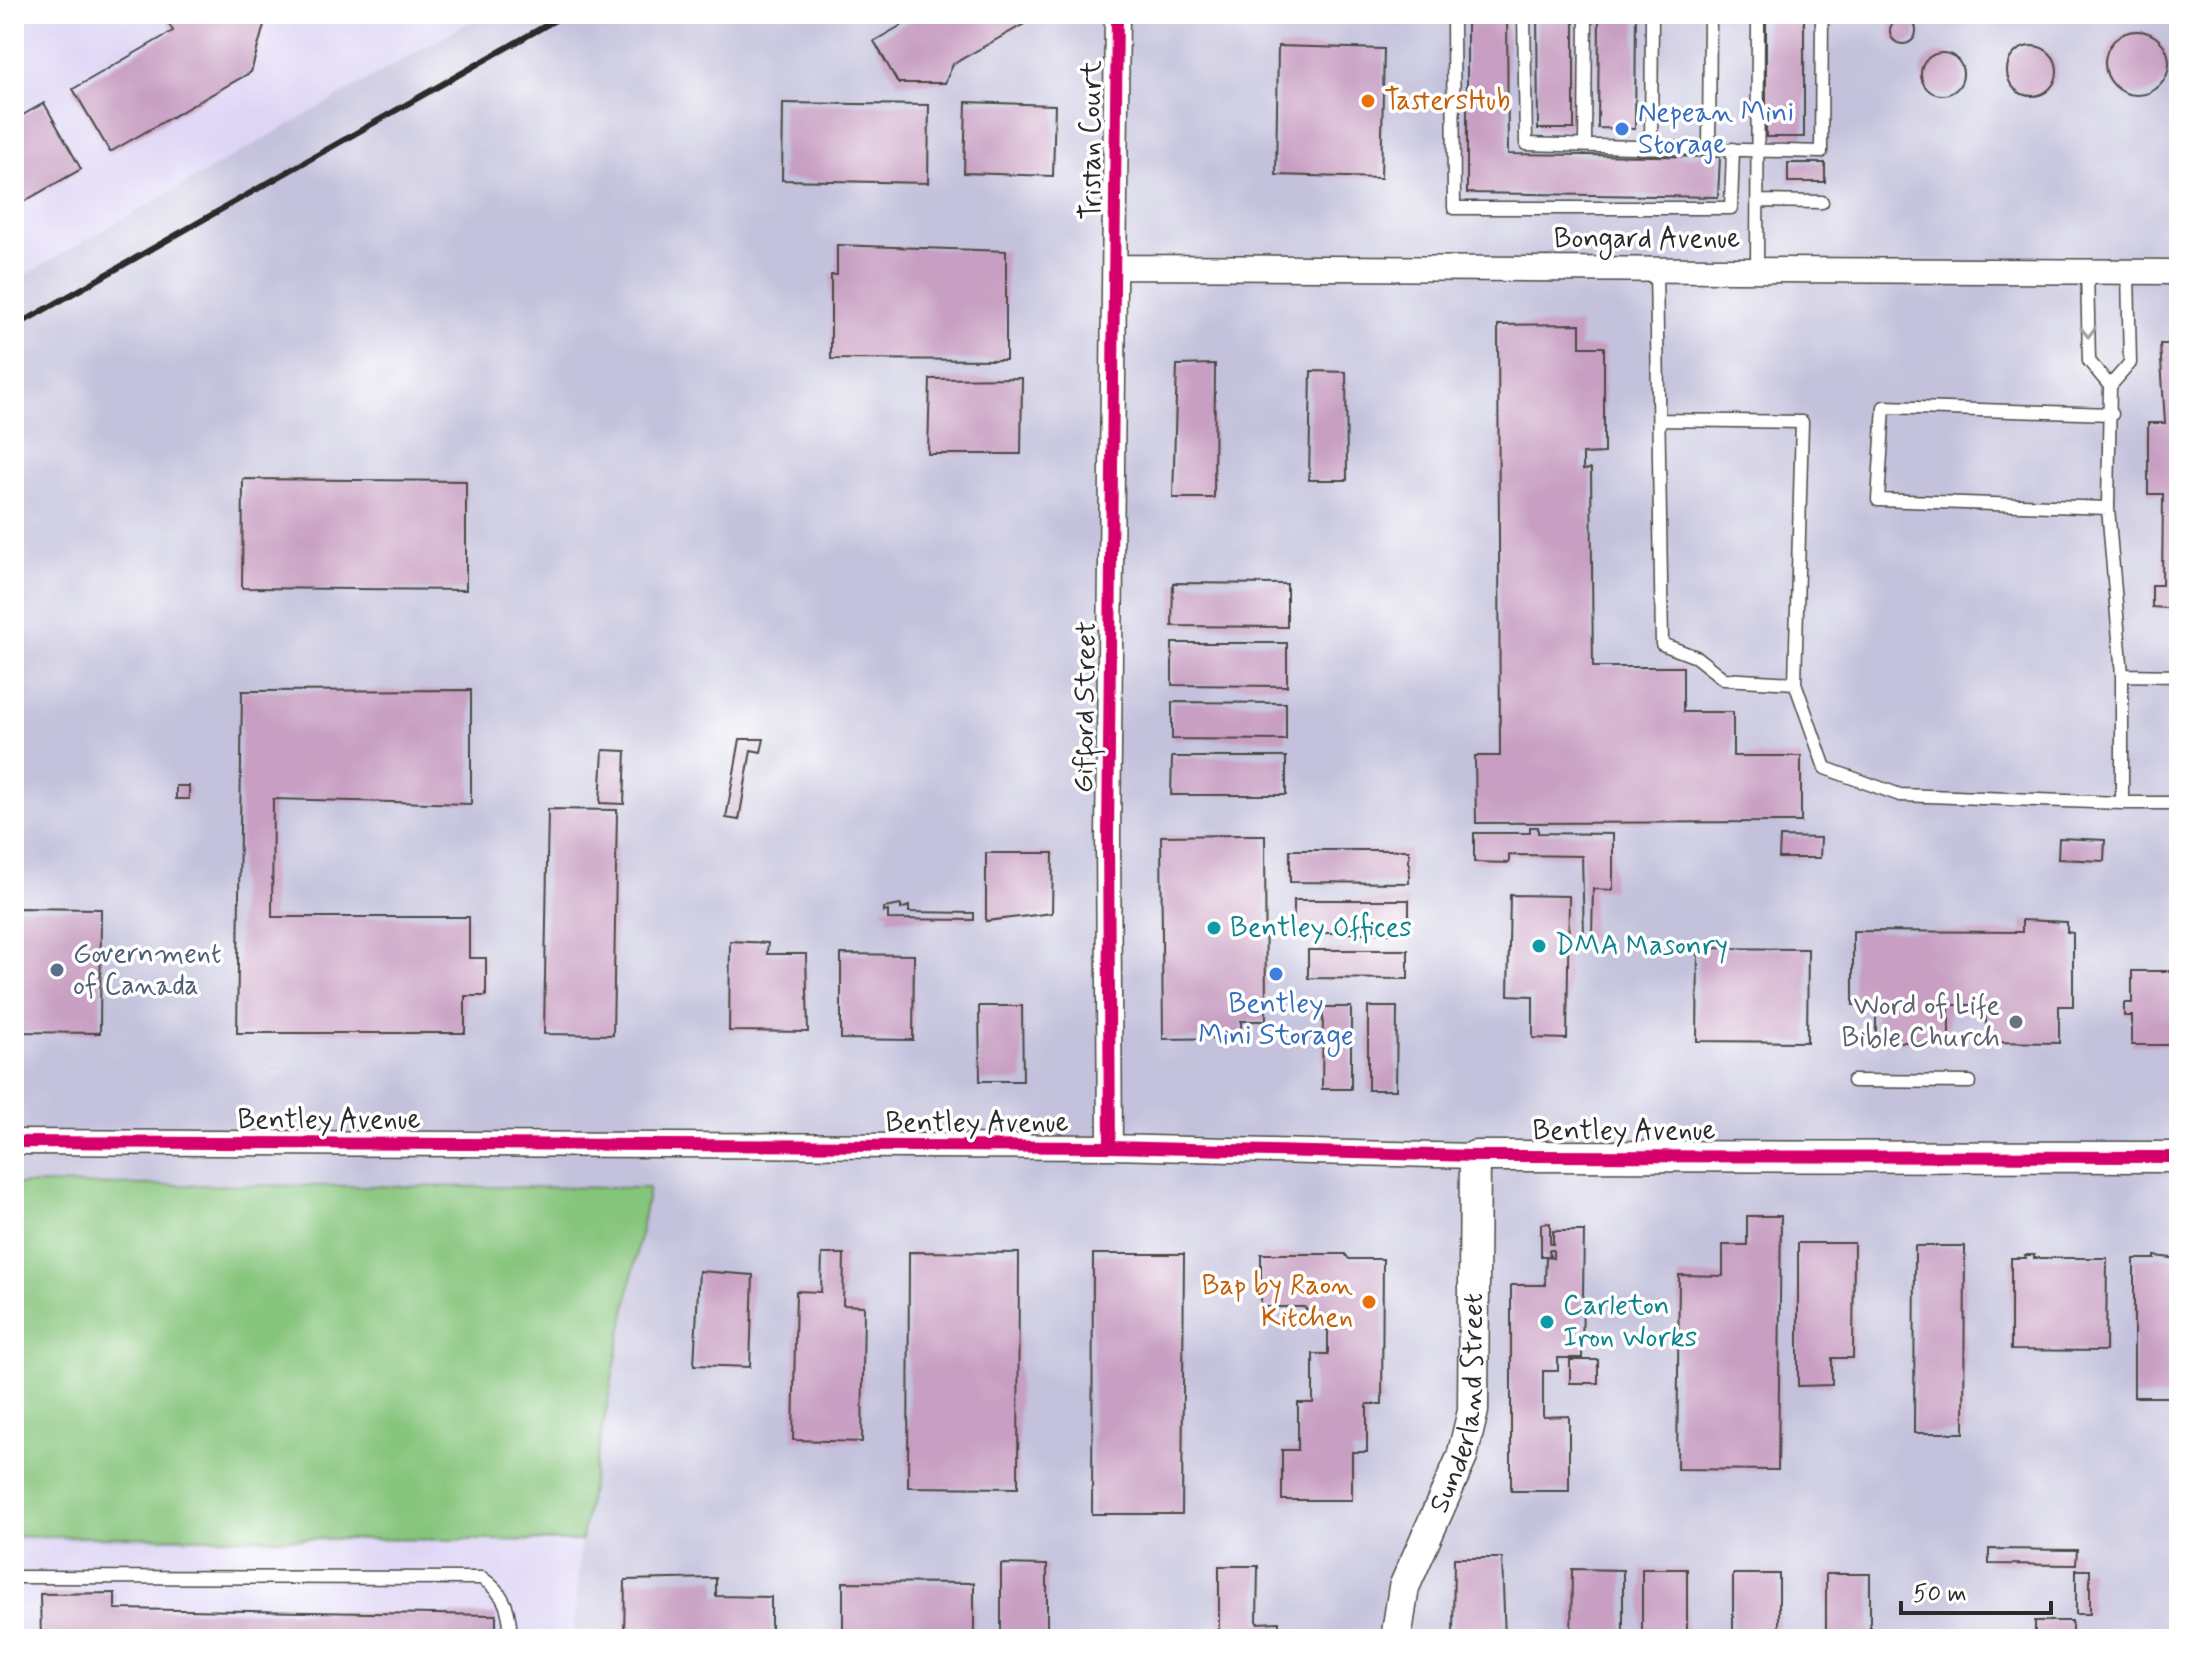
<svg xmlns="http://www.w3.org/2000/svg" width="2193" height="1653" font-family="Mynerve,sans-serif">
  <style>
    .built { fill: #ded5f5 }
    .industrial { fill: #c3c1db }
    .green { fill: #86c57c; stroke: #587854; stroke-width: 2 }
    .building { fill: #c89fc2 }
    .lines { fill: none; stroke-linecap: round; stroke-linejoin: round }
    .service-casing { stroke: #494845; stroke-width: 15 }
    .minor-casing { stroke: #494845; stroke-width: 27 }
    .tertiary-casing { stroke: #494845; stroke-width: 33 }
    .service { stroke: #fff; stroke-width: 12 }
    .minor { stroke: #fff; stroke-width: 24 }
    .tertiary { stroke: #fff; stroke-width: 30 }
    .rail { stroke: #2b2b2b; stroke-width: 6 }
    .cycleway-casing { stroke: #fff; stroke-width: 17 }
    .cycleway { stroke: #d6006c; stroke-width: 12 }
    .oneway { stroke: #a0a0a0 }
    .food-dot { fill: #e8710a; stroke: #fff; stroke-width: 3 }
    .shop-dot { fill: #3f7fe0; stroke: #fff; stroke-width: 3 }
    .culture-dot { fill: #0f9aa8; stroke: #fff; stroke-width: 3 }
    .service-dot { fill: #5c6f8a; stroke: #fff; stroke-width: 3 }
    .worship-dot { fill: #6b7280; stroke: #fff; stroke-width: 3 }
    .labels { text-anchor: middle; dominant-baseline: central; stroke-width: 7; stroke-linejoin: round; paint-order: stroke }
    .food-label { font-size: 28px; fill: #c56008; stroke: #fff; text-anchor: start }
    .shop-label { font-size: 28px; fill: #366cbe; stroke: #fff; text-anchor: start }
    .street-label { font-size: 28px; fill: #2b2b2b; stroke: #fff }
    .culture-label { font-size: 28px; fill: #0d838f; stroke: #fff; text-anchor: start }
    .service-label { font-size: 28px; fill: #4e5e75; stroke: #fff; text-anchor: start }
    .worship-label { font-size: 28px; fill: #5b616d; stroke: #fff; text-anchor: end }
  </style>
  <rect width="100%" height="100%" fill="#fff"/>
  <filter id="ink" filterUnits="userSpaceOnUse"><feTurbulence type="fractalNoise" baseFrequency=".0125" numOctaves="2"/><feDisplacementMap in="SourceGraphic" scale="16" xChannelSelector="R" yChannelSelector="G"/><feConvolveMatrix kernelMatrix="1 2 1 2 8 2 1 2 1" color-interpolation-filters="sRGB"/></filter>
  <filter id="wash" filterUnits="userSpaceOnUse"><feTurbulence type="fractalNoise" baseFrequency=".006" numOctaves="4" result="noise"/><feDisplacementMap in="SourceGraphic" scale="32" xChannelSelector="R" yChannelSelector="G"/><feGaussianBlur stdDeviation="1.8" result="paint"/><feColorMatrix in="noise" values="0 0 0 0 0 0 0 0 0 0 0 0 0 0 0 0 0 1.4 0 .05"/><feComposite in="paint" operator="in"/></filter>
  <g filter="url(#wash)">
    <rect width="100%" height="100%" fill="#f4ecd7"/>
    <path class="built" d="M14,14H483L14,281Z
      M14,1540L581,1541L573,1639H14Z"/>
    <path class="industrial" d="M483,14H2179V1639H573L581,1541L14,1540V281Z"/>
    <path class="green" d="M14,1184L649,1188L581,1541L14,1536Z"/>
    <g id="blocks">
      <path class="building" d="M170,14H267L251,72L110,152L73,89L173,31L168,22Z
        M921,14H1042L953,64L945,83H898L874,41Z
        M1467,14H1507L1508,154L1720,157L1718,197L1467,193Z
        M1537,14H1574V129H1538Z
        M1599,14H1636L1635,129L1598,128Z
        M1766,14H1804V137H1766Z
        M1890 31a13 13 0 1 1 26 0a13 13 0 1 1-26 0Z
        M2105 63a32 32 0 1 1 64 0a32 32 0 1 1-64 0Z
        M2007 71a25 25 0 1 1 50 0a25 25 0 1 1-50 0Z
        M1278,46L1384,49L1381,178L1276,175Z
        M1921 74a21 21 0 1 1 42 0a21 21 0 1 1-42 0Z
        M966,102L1055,105L1053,176L964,173Z
        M44,103L81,169L14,207V120Z
        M783,103L929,105L928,183L782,180Z
        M1788,163H1825V182H1788Z
        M837,245L1006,251V360L831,359V275H837Z
        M1580,324V347H1604V453L1583,454V470L1591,469L1593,667H1683V712H1733V756H1801V822L1476,823L1475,756H1500L1498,325Z
        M2160,344H2179V609L2152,607V585H2162L2163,494H2148V423H2165Z
        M1215,364L1214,498H1173L1177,365Z
        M1311,371L1346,372L1347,480H1309Z
        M1022,378L1021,454H928L930,379Z
        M243,479L466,481V590L242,588Z
        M1173,583L1287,584V627L1172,626Z
        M1172,643H1287V686L1172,685Z
        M471,690V804L273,799L272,917H469V958H486V996H465V1033H237L242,691Z
        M1172,702L1286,703V740L1172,739Z
        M740,739H764L761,752L751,750L739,820L726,818Z
        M603,750L626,751L624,804L600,803Z
        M1172,757H1286V795H1171Z
        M176,786H189V799H176Z
        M548,809L617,810L613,1035L544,1034Z
        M1530,827H1538V833L1613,834V890L1593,889L1592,937L1584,936L1582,856L1509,855V863L1474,862V833H1530Z
        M1241,835H1265L1266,1021H1241V1038L1163,1039L1161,836Z
        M1780,837L1821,838L1820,858H1779Z
        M2059,838L2105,840L2104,861L2058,859Z
        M1290,850H1409V883L1290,882Z
        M986,853H1053L1052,913L986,921Z
        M1510,895L1569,896L1567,1039L1533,1038V996L1508,995Z
        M1294,900H1409V933H1294Z
        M901,905V909L909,906V912L974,913V920L888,919V911L884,912V908Z
        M14,908L101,909L100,1033L14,1032Z
        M2022,920L2067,922V932L2073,933V1006H2059V1043L1986,1042V1005H1949V1042H1876V1005H1853V931L2022,932Z
        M730,941L768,943L767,954H806L808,1032L729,1031Z
        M1698,948L1808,949L1807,1042L1697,1041Z
        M1308,950H1408V979L1308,978Z
        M841,954L914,955L913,1040L841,1039Z
        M2132,971H2179V1045H2132V1016H2124V1003H2132Z
        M979,1006H1022L1023,1081H980Z
        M1323,1007H1351V1089H1322Z
        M1368,1007H1397L1396,1090H1368Z
        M1747,1216H1781L1778,1470L1677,1469L1679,1275L1723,1276V1245H1747Z
        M1550,1223V1244H1553V1231H1584L1582,1358H1558V1371H1543V1417L1569,1416V1491H1511V1285H1545L1546,1257L1553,1258V1250H1549L1550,1256H1541V1224Z
        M1798,1243H1854L1853,1358H1832V1385L1798,1386Z
        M1915,1246H1965L1964,1433H1914Z
        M909,1252L1019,1253L1018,1488L908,1487Z
        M822,1254H844L843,1305L864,1306L862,1442L793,1440L796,1291L821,1292Z
        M1093,1254H1184L1182,1514H1092Z
        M1261,1254H1345L1349,1259H1383L1382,1404H1367V1452H1352V1500H1282V1450H1298V1403H1313V1354H1328V1331L1304,1307H1261Z
        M2025,1255H2034V1258H2107L2106,1351L2011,1350V1258H2026Z
        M2155,1256L2179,1259V1397H2134V1259H2155Z
        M699,1271L753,1275L750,1367L694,1365Z
        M1570,1360H1598V1383H1570Z
        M1989,1549L2077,1550L2076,1565L1989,1564Z
        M1454,1558H1502L1505,1639H1453Z
        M1001,1564L1047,1565V1639H1001Z
        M1219,1566H1258L1257,1623L1279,1622V1639H1219Z
        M1572,1569L1623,1570V1639H1571Z
        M1642,1569H1687V1639H1642Z
        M2076,1570H2090V1614H2076Z
        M1733,1574H1779V1639H1733Z
        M1826,1574H1870V1639H1826Z
        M716,1578V1596L771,1597V1639H624L625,1580Z
        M843,1582L974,1583V1639H843Z
        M115,1593V1609L496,1615V1639H41L40,1594Z
        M2035,1621H2072V1639H2035Z"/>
    </g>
  </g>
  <g filter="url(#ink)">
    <use href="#blocks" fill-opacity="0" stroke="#494845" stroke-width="2"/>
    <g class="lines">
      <defs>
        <path id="service" d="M1453,14L1454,208H1731L1733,149
          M1524,14L1526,144L1821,152L1822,14
          M1585,145L1586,14
          M1651,147L1652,14
          M1709,149L1710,14
          M1758,201L1822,202
          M1656,269L1662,644L1696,657L1724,679L1795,683L1802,422L1659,420
          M1757,269L1758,14
          M2110,386L2130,363L2128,272
          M2108,508L1878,500L1884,407L2112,414
          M2122,675L2179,676
          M1795,683L1825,768L1900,795L2122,803V675L2108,508L2110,386L2089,361L2087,271
          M2122,803H2179
          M1853,1081L1970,1082
          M14,1577L482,1578C506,1594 510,1611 511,1639"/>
        <path id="minor" d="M1115,267L2179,272
          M14,1142L1110,1147L1475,1156
          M1110,1147L1108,837L1117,14"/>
        <g id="tertiary">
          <path id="s1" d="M1396,1639L1404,1587L1462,1457L1473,1411L1475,1156L2179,1157"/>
        </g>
      </defs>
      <use href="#service" class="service-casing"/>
      <use href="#minor" class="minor-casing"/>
      <use href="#tertiary" class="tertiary-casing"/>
      <use href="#service" class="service"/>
      <use href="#minor" class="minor"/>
      <use href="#tertiary" class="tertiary"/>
      <path class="rail" d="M14,327L566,14"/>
      <defs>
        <path id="cycleway" d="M14,1142L1110,1147L1475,1156L2179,1157
          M1110,1147L1108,837L1117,14"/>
      </defs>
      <use href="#cycleway" class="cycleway-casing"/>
      <use href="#cycleway" class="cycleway"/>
    </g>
    <defs><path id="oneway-chevron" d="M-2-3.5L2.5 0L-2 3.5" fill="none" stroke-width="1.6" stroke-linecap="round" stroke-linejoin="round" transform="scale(2)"/></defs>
    <use class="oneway" href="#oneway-chevron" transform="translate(2088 332) rotate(89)"/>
  </g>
  <g class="food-dot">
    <circle cx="1368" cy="101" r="8"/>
    <circle cx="1369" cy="1302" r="8"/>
  </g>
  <g class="shop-dot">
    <circle cx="1622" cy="129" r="8"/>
    <circle cx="1276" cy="974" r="8"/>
  </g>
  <g class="culture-dot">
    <circle cx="1214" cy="928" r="8"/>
    <circle cx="1539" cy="946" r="8"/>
    <circle cx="1547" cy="1322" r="8"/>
  </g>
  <circle class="service-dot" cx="57" cy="970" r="8"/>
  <circle class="worship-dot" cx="2016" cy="1022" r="8"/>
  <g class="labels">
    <g class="food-label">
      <text x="1384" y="101">TastersHub</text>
      <text x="1353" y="1286" text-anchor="end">Bap by Raon<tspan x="1353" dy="32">Kitchen</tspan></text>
    </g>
    <g class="shop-label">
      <text x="1638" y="113">Nepean Mini<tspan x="1638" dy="32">Storage</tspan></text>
      <text x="1276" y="1004" text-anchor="middle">Bentley<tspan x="1276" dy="32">Mini Storage</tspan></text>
    </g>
    <g class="street-label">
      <text transform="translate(1092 140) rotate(-90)">Tristan Court</text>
      <text x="1647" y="239">Bongard Avenue</text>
      <text transform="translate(1086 707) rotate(-89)">Gifford Street</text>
      <text x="329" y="1120">Bentley Avenue</text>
      <text x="977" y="1123">Bentley Avenue</text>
      <text x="1624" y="1131">Bentley Avenue</text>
      <text stroke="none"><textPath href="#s1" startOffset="248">Sunderland Street</textPath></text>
    </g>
    <g class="culture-label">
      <text x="1230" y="928">Bentley Offices</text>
      <text x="1555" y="946">DMA Masonry</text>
      <text x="1563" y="1306">Carleton<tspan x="1563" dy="32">Iron Works</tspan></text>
    </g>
    <g class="service-label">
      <text x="73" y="954">Government<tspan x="73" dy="32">of Canada</tspan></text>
    </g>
    <g class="worship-label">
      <text x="2000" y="1006">Word of Life<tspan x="2000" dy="32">Bible Church</tspan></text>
    </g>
  </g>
  <rect width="2193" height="1653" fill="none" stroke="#fff" stroke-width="48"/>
  <path d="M1901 1601v12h150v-12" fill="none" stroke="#2b2b2b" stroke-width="4"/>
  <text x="1913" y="1601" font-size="24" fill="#2b2b2b" stroke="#ffffff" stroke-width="6" paint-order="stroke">50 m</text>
</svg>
